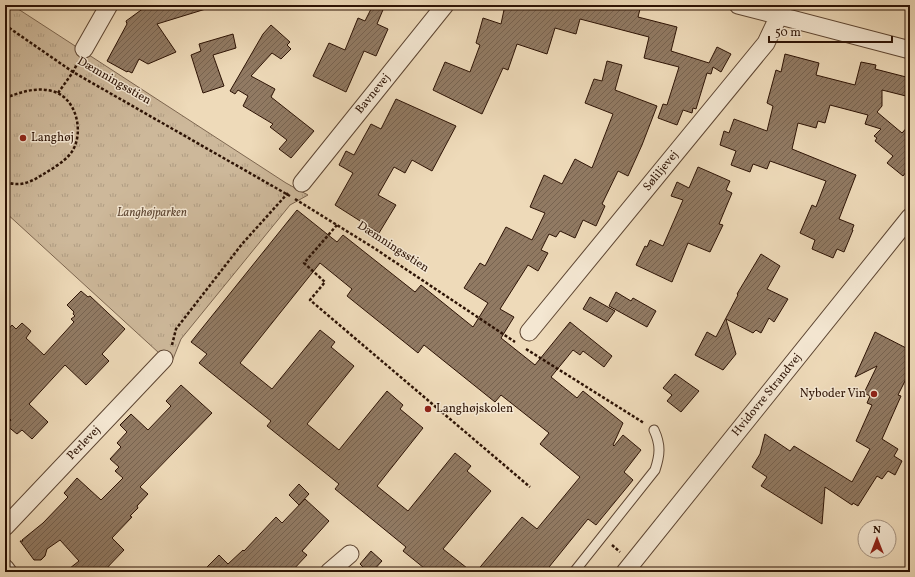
<svg xmlns="http://www.w3.org/2000/svg" width="915" height="577" font-family="Vollkorn,serif">
  <style>
    .park { fill: url(#park-tufts); stroke: #7d6650 }
    .building { fill: url(#building-hatch); stroke: #2d1305 }
    .lines { fill: none; stroke-linecap: round; stroke-linejoin: round }
    .lane-casing { stroke: #5d4532; stroke-width: 11 }
    .street-casing { stroke: #5d4532; stroke-width: 19 }
    .path { stroke: #2d1305; stroke-width: 2.5; stroke-dasharray: 3 2; stroke-linecap: butt }
    .lane { stroke: #f4e7d2; stroke-width: 9 }
    .street { stroke: #f4e7d2; stroke-width: 17 }
    .poi-dot { fill: #8f2418; stroke: #f4e7d2; stroke-width: 1.5 }
    .labels { text-anchor: middle; dominant-baseline: central; stroke-width: 3; stroke-linejoin: round; paint-order: stroke }
    .street-label { font-size: 12px; fill: #2d1305; stroke: #f4e7d2 }
    .poi-label { font-size: 12px; fill: #2d1305; stroke: #f4e7d2; text-anchor: start }
    .park-label { font-size: 12px; font-style: italic; fill: #5d4532; stroke: #f4e7d2 }
  </style>
  <defs>
    <pattern id="park-tufts" width="24" height="20" patternUnits="userSpaceOnUse"><rect width="24" height="20" fill="#cdb89a"/><path d="M3 7l-1-3M5 7V3M7 7l1-3M15 17l-1-3M17 17v-4M19 17l1-3" fill="none" stroke="#b09d83"/></pattern>
    <pattern id="building-hatch" width="6" height="6" patternUnits="userSpaceOnUse"><rect width="6" height="6" fill="#917a63"/><path d="M-1 1l2-2M0 6l6-6M5 7l2-2" fill="none" stroke="#776350"/></pattern>
  </defs>
  <rect width="100%" height="100%" fill="#eedab9"/>
  <filter id="stains"><feTurbulence type="fractalNoise" baseFrequency=".005" numOctaves="4"/><feColorMatrix values="0 0 0 0 .2 0 0 0 0 .09 0 0 0 0 .02 0 0 0 .5 -.17"/></filter>
  <radialGradient id="worn" r=".72"><stop offset=".6" stop-color="#630" stop-opacity="0"/><stop offset="1" stop-color="#630" stop-opacity=".3"/></radialGradient>
  <path class="park" d="M5,5H12L286,183L308,195L290,205L181,339L171,364L5,212Z"/>
  <path class="building" d="M148,5H209V8L157,24L176,52L148,64L139,59L132,73L128,71L127,72L107,61L127,24L126,21Z
    M373,5H385L377,24L388,29L376,56L364,51L346,92L313,76L329,43L345,50L358,18L365,21Z
    M505,5H641L638,17L677,27L671,51L709,63L717,47L731,54L721,72L713,67L711,74L707,73L696,109L693,108L692,113L683,110L677,125L658,118L663,104L667,105L679,67L644,58L649,37L580,19L576,34L555,28L547,54L517,44L508,70L503,68L482,114L433,90L445,62L470,72L480,45L476,43L483,18L501,24Z
    M271,25L290,42L287,45L291,49L281,59L272,53L251,76L275,89L271,97L314,131L291,158L279,149L287,140L270,127L273,124L243,106L248,96L238,90L235,94L230,91L263,34Z
    M233,34L236,48L213,55L224,86L203,93L191,55L201,51L199,44Z
    M785,54L819,63L816,75L855,85L861,62L876,65L875,69L910,78V97L882,90V106L877,112L902,133L910,124V167L903,176L887,163L893,156L875,141L877,138L874,136L881,129L865,124L868,115L830,105L825,123L818,121L816,128L798,123L792,149L856,175L839,219L854,225L852,230H853L844,252L837,249L833,258L812,249L815,240L800,233L812,205L816,207L826,181L770,161L767,169L753,164L750,172L731,165L736,151L720,145L724,131L729,133L734,119L767,131L773,106L767,103L776,70L781,72Z
    M607,61L622,65L615,90L657,106L642,145L628,176L618,171L602,204L605,206L596,226L583,220L575,238L560,231L556,237L549,234L541,250L548,253L538,271L528,265L500,309L514,317L501,338L535,365L570,322L612,356L604,367L583,351L580,355L573,350L551,377L577,398L583,391L623,423L613,445L614,446L623,435L641,450L624,472L633,480L596,525L588,519L545,572H476L522,517L537,529L580,477L540,444L549,433L501,395L495,402L424,345L418,353L347,296L352,289L320,263L240,363L272,389L320,330L335,342L331,347L354,366L307,424L339,450L387,391L403,405L400,409L423,428L377,486L408,511L455,453L471,466L467,471L491,491L443,549L472,572H429L403,551L406,547L335,489L339,484L267,426L271,421L199,363L207,354L191,342L297,210L337,242L343,235L415,292L421,285L473,327L488,303L464,288L480,263L485,266L506,227L532,240L545,213L530,207L544,175L562,184L575,159L592,168L613,114L585,103L594,79L602,81Z
    M396,99L456,126L432,171L412,160L405,173L394,167L378,195L396,205L379,233L335,205L353,173L339,165L346,151L354,155L371,124L381,129Z
    M698,167L730,181L726,190L732,193L719,224L723,225L710,252L688,243L672,282L636,265L645,246L647,247L650,240L663,246L683,200L671,196L677,182L689,188Z
    M761,254L780,266L767,289L788,299L774,322L769,318L761,333L756,330L753,333L726,319L736,354L723,370L695,355L707,332L716,337L738,295L737,294Z
    M81,291L88,297L90,296L125,329L102,354L109,361L86,385L65,365L29,404L48,422L32,439L22,430L17,434L6,425L11,420L5,414V333L12,325L16,329L22,323L31,331L26,338L44,355L74,322L71,319L75,316L73,314L74,312L67,305Z
    M616,292L631,301L633,298L656,311L647,327L609,306Z
    M590,297L615,311L607,322L583,309Z
    M875,332L910,350V371L898,395L901,396L882,439L898,449L894,456L902,461L895,475L888,471L882,479L877,476L858,506L853,503L852,505L825,487L822,524L761,486L767,477L752,467L760,454L765,434L790,451L794,446L852,482L870,449L856,441L872,405L867,403L870,396L864,393L877,366L855,377Z
    M675,374L699,391L681,412L667,401L672,395L663,388Z
    M181,385L212,413L140,487L148,494L137,506L138,508L130,516L132,517L112,538L124,550L103,572H65L79,561L60,540L47,549L45,556L41,560H34L20,541H23L22,540L43,523L68,497L64,493L77,478L101,500L123,478L115,471L119,467L110,459L121,447L117,443L127,432L120,425L131,414L148,430L171,406L166,401Z
    M299,484L309,494L299,505L289,495Z
    M305,499L329,521L302,551L307,555L291,572H202L219,555L228,564L243,550L244,551L276,517L282,523Z
    M371,551L382,561L372,572H368L360,564Z"/>
  <g class="lines">
    <defs>
      <path id="lane" d="M574,572L655,470C660,455 661,445 654,430"/>
      <path id="street" d="M738,5L910,50
        M84,49L109,5
        M302,183L445,5
        M529,332L766,43L784,5
        M5,527L164,359
        M5,568L8,572
        M329,572L350,554
        M625,572L910,217"/>
    </defs>
    <use href="#lane" class="lane-casing"/>
    <use href="#street" class="street-casing"/>
    <path class="path" d="M5,25L73,72L290,196
      M58,93L73,72L78,62
      M5,98C21,92 35,87 52,91C77,97 85,134 71,153C64,162 52,169 42,175C31,182 18,188 5,181
      M295,199L374,248L515,342
      M337,225L304,263L325,282L310,300L530,487
      M172,345L176,329L242,244L288,193
      M526,349L644,423
      M612,545L620,552"/>
    <use href="#lane" class="lane"/>
    <use href="#street" class="street"/>
  </g>
  <g class="poi-dot">
    <circle cx="23" cy="138" r="4"/>
    <circle cx="874" cy="394" r="4"/>
    <circle cx="428" cy="409" r="4"/>
  </g>
  <g class="labels">
    <g class="street-label">
      <text transform="translate(114 81) rotate(30)">Dæmningsstien</text>
      <text transform="translate(373 94) rotate(-51)">Bavnevej</text>
      <text transform="translate(661 171) rotate(-51)">Søliljevej</text>
      <text transform="translate(393 247) rotate(33)">Dæmningsstien</text>
      <text transform="translate(767 395) rotate(-51)">Hvidovre Strandvej</text>
      <text transform="translate(84 443) rotate(-46)">Perlevej</text>
    </g>
    <g class="poi-label">
      <text x="31" y="138">Langhøj</text>
      <text x="866" y="394" text-anchor="end">Nyboder Vin</text>
      <text x="436" y="409">Langhøjskolen</text>
    </g>
    <g class="park-label">
      <text x="152" y="213">Langhøjparken</text>
    </g>
  </g>
  <rect width="915" height="577" fill="none" stroke="#eedab9" stroke-width="20"/>
  <rect x="6" y="6" width="903" height="565" fill="none" stroke="#2d1305" stroke-width="2"/>
  <rect x="10" y="10" width="895" height="557" fill="none" stroke="#2d1305"/>
  <g transform="translate(877 539)"><circle r="19" fill="#f4e7d2" stroke="#a49280"/>
  <path d="M0-3L7 15L0 10L-7 15Z" fill="#8f2418"/>
  <text y="-6" font-size="11" font-weight="bold" text-anchor="middle" fill="#2d1305">N</text>
  </g>
  <path d="M769 36v6h123v-6" fill="none" stroke="#2d1305" stroke-width="2"/>
  <text x="775" y="36" font-size="12" fill="#2d1305" stroke="#f4e7d2" stroke-width="3" paint-order="stroke">50 m</text>
  <rect width="100%" height="100%" filter="url(#stains)"/>
  <rect width="100%" height="100%" fill="url(#worn)"/>
</svg>
